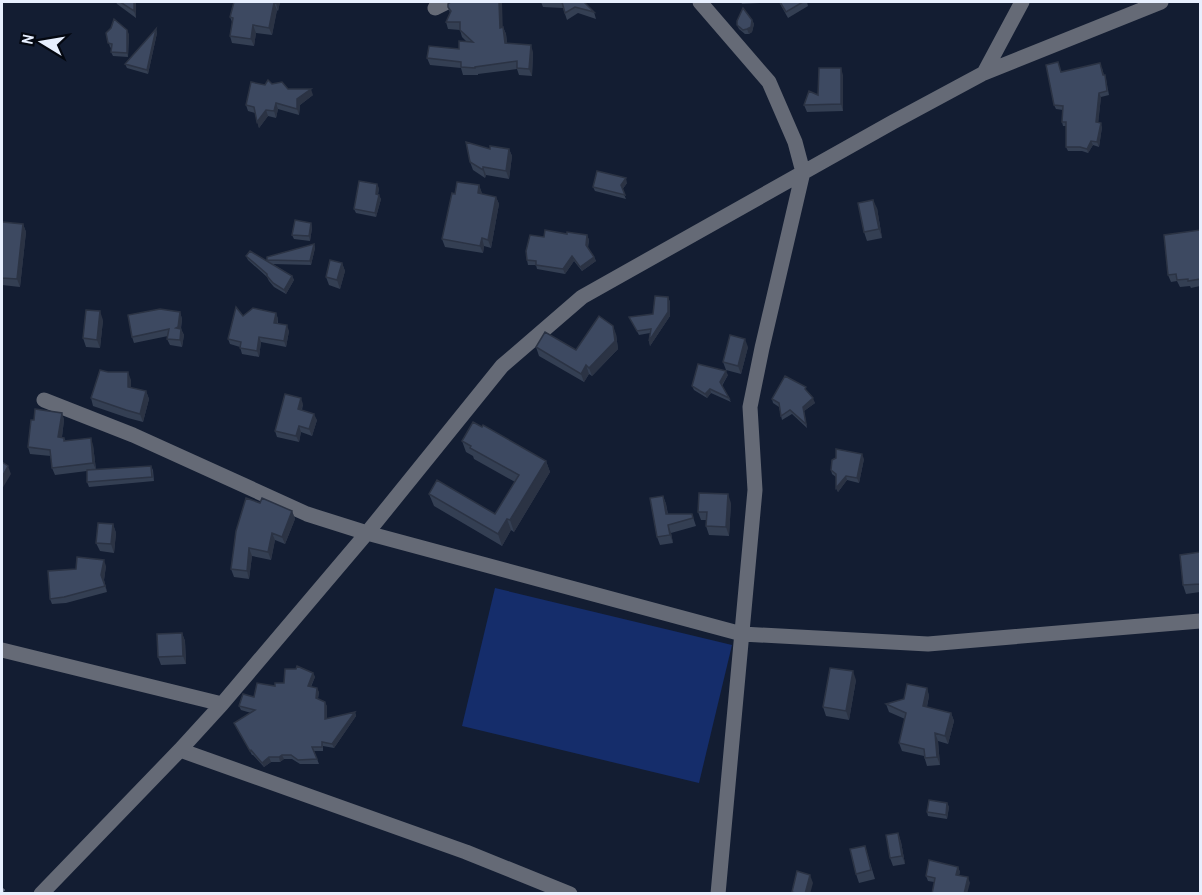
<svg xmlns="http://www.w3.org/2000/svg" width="1202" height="895" font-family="'Archivo Narrow',sans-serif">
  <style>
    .green { fill: #152d6b }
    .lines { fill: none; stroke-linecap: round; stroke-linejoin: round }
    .path { stroke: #666f82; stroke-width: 3; stroke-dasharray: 3 3; stroke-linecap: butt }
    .minor { stroke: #656a76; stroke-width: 15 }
    .wall { fill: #343f53 }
    .shaded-wall { fill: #2b3344 }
    .building { fill: #3d4961; stroke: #2b3344; stroke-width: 1.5 }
  </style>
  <rect width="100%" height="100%" fill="#131d32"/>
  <path class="green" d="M495,588L732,645L699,783L462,726Z"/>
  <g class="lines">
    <path class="path" d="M2,889L7,894"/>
    <path class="minor" d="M700,2L769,82L795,142L803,172L762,348L750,407L755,490L718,894
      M435,8L447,2
      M984,73L1022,2
      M44,400L133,435L307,514L367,533L742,634L928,644L1200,621
      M2,650L222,704
      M180,750L466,852L570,894
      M41,894L180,750L222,704L367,533L502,366L582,297L893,122L984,73L1161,2"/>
  </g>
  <path class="wall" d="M116,2H136V18L117,4Z
    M280,2L278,11L277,10L272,35L256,33L254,46L232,43L230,36L232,22L230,17Z
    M541,2H584L594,12L596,19L578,13L567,20L563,8L543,7Z
    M741,2H807L808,6L788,18L779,2L742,4Z
    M448,7L503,27L506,34L507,43L533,52L532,76L519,75L517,69L478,74V75H463L461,68L430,65L427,58L459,49L467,42L462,37L460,30L448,29L446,22L450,13Z
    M752,20L754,24L752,32L749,34H745L739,29L737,25Z
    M156,29L157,33L148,74L127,68L125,64Z
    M106,33L129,34L128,57L113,56L111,52V48L110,47Z
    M1102,68L1104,75L1106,79L1109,95L1101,97L1098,122L1102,127L1099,147L1093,145L1088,153L1082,151H1068L1066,147V126H1063L1062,122L1063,110L1056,109L1054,105L1061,72Z
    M843,75V111L807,112L804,105Z
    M272,84L288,89L313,95L300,105L299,115L278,109L276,118L268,116L259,128L255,113L248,111L246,105L265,85Z
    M509,149L512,156L509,179L486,175L485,178L473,170L470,162Z
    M627,183L622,190L626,199L595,191L593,187Z
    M479,185L482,194L496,197L499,204L491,248L484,246L483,253L445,247L442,239L455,194Z
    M379,188L378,195L381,199L376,217L356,213L354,209Z
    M877,208L882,238L867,241L864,232Z
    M2,222L23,224L26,232L20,287L2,285Z
    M311,223L312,228L310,241L294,239L292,235Z
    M1200,230V286L1191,288L1190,286L1180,287L1177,281L1171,282L1168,275Z
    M567,234L587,235L589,240L588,248L594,257L596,261L582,271L574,261L565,274L537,269L536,265H528L527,260Z
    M314,244L315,248L311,265L273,264L292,276L294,280L286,294L274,287L269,281L267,277L248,260L246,256L268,261L267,257Z
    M342,263L345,271L340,289L329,285L326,277Z
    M668,297L670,302V316L650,346L649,341L650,333L639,335L629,317L653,314Z
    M180,312L182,319L181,329L184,335L182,347L170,345L167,339L168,336L134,343L132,337Z
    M276,313L278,319V323L289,331L286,347L261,342L259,357L242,354L240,347L230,344L228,339L243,316Z
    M103,320L100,348L86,347L83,338Z
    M616,334L618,349L592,376L589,374L584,382L539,356L536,347L576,350Z
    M748,347L741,374L726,370L723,362Z
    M108,372L131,380V388L146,391L149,399L143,422L128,418L93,406L91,398Z
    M728,375L722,386L731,402L711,393L707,398L694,390L692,386Z
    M807,392L815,403L804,411L807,428L792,414L782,420L779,407L773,403L772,399Z
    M303,404L302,410L317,420L312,436L301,432L299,442L277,437L275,431Z
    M62,413L64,420L62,437L64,438L66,441L93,445L96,470L151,466L153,470L154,481L89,487L87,482V471L55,475L52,468L51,456L30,454L28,447L34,420Z
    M482,427L546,461L550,472L514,532L511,530L502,546L434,506L429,494L495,514L515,482L474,459L473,456L466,452L462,441Z
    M864,459L859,483L847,480L838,492L836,488V477L832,474L831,470Z
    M663,496L666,504L668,514H692L696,526L671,533L673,543L660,545L657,537Z
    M260,503L292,511L295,519L285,544L275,540L271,560L252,556L249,579L234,577L231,569Z
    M731,503L729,536L709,535L706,526L707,520H701L698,512Z
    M113,524L116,533L114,553L100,551L96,543Z
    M1200,552V592L1186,594L1183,585Z
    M106,566L104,580L107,592L66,603L52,604L50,599L76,569Z
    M182,633L185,641L186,664L161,665L158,657Z
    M313,673L315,677L311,687L319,692L318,699L327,706V719L355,712L356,716L334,748L323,746V751H314L319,764H300L292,759H284L280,762H271L264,767L253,755H252L236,727L234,723L251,713L241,710L239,706L275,686Z
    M856,680L849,720L826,716L823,707Z
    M927,688L929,696L927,707L951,713L954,721L948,744L938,741L940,765L927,766L924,756L902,751L899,743L905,719L889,712L886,704L904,699Z
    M947,803L949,807L947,819L928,816L927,812Z
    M898,833L901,842L905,864L893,866L890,858Z
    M865,846L875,879L859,883L856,874Z
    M958,867L960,872L959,875L970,883L934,882L928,881L926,876Z"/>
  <path class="shaded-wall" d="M134,2H136V18L134,11Z
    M276,2H280L278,11L276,3Z
    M499,2H502L503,35L500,28Z
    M274,3L277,10L272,35L269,28Z
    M752,20L754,24L752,32L749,34L747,29Z
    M253,25L256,33L254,46L251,39Z
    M503,27L506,34L508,50L505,43Z
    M156,29L157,33L148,74L147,70Z
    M127,30L129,34L128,57L127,53Z
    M531,45L533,52L532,76L529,69Z
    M841,68L843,75V111L841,104Z
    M311,89L313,95L300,105L299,115L297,109V99Z
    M1099,93L1101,97L1098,126L1096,122Z
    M276,103L278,109L276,118L274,111Z
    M266,110L268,116L259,128L257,122Z
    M1101,123L1102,127L1099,147L1097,142Z
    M1091,141L1093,145L1088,153L1087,149Z
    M509,149L512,156L509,179L506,171Z
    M483,167L486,175L485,178L483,170Z
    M626,178L627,183L622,190L621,185Z
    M377,184L379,188L377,198L376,194Z
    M479,185L482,193L481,201L478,193Z
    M379,195L381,199L376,217L375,213Z
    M496,197L499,204L491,248L488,240Z
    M873,200L877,208L882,238L879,229Z
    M311,223L312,228L310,241L309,236Z
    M23,224L26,232L20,287L17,279Z
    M587,235L589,240L587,249L586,245Z
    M482,238L484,246L483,253L480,246Z
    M314,244L315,248L311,265L310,261Z
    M572,256L574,261L565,274L563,269Z
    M594,257L596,261L582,271L580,267Z
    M342,263L345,271L340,289L337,280Z
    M292,276L294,280L286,294L284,290Z
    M668,297L670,302V316L650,346L649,341Z
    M100,311L103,320L100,348L97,340Z
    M180,312L182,319L180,334L178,327Z
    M276,313L278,319L276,328L274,323Z
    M287,325L289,331L286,347L284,341Z
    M613,326L616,334L618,349L592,376L589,368Z
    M181,329L184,335L182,347L180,340Z
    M259,337L261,342L259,357L257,351Z
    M745,339L748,347L741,374L738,366Z
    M586,365L589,374L584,382L581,374Z
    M726,371L728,375L721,386L720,382Z
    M128,372L131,380V395L128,387Z
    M710,389L711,393L707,398L705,394Z
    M146,391L149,399L143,422L140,414Z
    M301,398L303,404L300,415L298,409Z
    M813,398L815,403L804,411L807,428L803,407Z
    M62,413L64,420L61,444L58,437Z
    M314,414L317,420L312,436L309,429Z
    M299,426L301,432L299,442L296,436Z
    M91,438L93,445L96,470L93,463Z
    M862,454L864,459L859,483L857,478Z
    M546,461L550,472L514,532L510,520Z
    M8,466L11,474L2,489V477Z
    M846,476L847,480L838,492L836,488Z
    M728,494L731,503L729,536L726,527Z
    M663,496L666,504L669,522L666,514Z
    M292,511L295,519L285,544L282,537Z
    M507,519L511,530L502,546L498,534Z
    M113,524L116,533L114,553L111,544Z
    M668,525L671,533L673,543L670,535Z
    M272,533L275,540L271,560L268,552Z
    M249,548L252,556L249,579L247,571Z
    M104,560L106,566L104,580L107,592L101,575Z
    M182,633L185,641L186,664L183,656Z
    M853,671L856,680L849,720L846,711Z
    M313,673L315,677L309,690L308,686Z
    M317,688L319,692L317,703L316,698Z
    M927,688L929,696L925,714L923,706Z
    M325,702L327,706V723L325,719Z
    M355,712L356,716L334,748L332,744Z
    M951,713L954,721L948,744L945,736Z
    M935,733L938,741L940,765L937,757Z
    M282,755L284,759L280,762L279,757Z
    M269,757L271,762L264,767L262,763Z
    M947,803L949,807L947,819L946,815Z
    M898,833L901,842L905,864L902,856Z
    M958,867L960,872L958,880L956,875Z
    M810,875L813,883L810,894H805Z
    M968,877L970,883L967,894H964Z"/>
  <path class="building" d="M120,2H134V11Z
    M234,2H276V3H274L269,28L253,25L251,39L230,36L233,18L230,17Z
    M451,2H499L500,28L503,27L505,43L531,45L529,69L517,68V61L475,67V68L461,67V62L427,58L429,46L459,49V41L473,42L460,30V22H446L451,11L448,7V4Z
    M560,2H584L594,12L575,7L565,13L562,2Z
    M780,2H803L786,12Z
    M743,8L752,20L751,27L747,29L743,30L737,25V21Z
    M114,19L127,30V53L111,52L112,44L108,43L106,33L111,28Z
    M156,29L147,70L125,64Z
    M1058,62L1061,72L1100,63L1103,75H1105L1107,91L1099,93L1096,122L1101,123L1097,142L1091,141L1087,149L1080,147H1066V122H1062L1063,106L1054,105L1046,65Z
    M819,68H841V104L804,105L809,91L818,95Z
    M268,80L272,84L282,82L288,89H311L297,99V109L276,103L274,111L266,110L257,122L254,107L246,105L251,82L265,85Z
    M466,142L490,149V146L509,149L506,171L483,167V170L470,162Z
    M597,171L626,178L621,185L625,195L593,187Z
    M359,181L377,184L376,194L379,195L375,213L354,209Z
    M457,182L479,185L478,193L496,197L488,240L482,238L480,246L442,239L452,193L455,194Z
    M873,200L879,229L864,232L858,203Z
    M295,220L311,223L309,236L292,235Z
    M2,222L23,224L17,279L2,278Z
    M545,230L567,234V232L587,235L586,245L594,257L580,267L572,256L563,269L536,265V261L527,260L526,251L530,235L544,237Z
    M1200,230V279L1188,281V279L1177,280L1176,274L1168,275L1164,235Z
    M314,244L310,261L267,260V257Z
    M250,251L292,276L284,290L273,283L267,276V274L246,256Z
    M330,260L342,263L337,280L326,277Z
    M655,296L668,297V312L649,341L651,329L637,331L629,317L653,314Z
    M236,307L243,316L253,308L276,313L274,323L287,325L284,341L259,337L257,351L240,348L241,342L228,339Z
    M160,309L180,312L178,327L176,328L181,329L180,340L167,339L169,329L132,337L128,315Z
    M86,310L100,311L97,340L83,338Z
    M599,316L613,326L615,341L589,368L586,365L581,374L536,347L545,332L576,350Z
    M730,335L745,339L738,366L723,362Z
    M698,364L726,371L720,382L729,398L710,389L705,394L692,386Z
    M100,370L108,372H128V387L146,391L140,414L126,410L91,398Z
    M785,376L806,387L805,389L813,398L803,407L806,424L790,410L781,416L779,403L772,399Z
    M285,394L301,398L298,409L314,414L309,429L299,426L296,436L275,431Z
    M35,409L62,413L58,437L64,438V441L91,438L93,463L52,468L50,450L28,447L31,420H34Z
    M473,422L482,427L483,425L546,461L510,520L507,519L498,534L429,494L437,480L495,514L519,475L470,448L471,446L462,441Z
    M836,449L862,454L857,478L846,476L836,488V474L831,470L832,460L836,458Z
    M2,462L8,466L2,477Z
    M151,466L152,477L87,482V470Z
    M699,493L728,494L726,527L706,526L707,512H698Z
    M663,496L666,514H692L693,518L668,525L670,535L657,537L650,498Z
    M246,498L260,503L262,498L292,511L282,537L272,533L268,552L249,548L247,571L231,569L236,531Z
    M98,523L113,524L111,544L96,543Z
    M1200,552V584L1183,585L1180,555Z
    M77,557L104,560L101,575L105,586L64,597L50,599L48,571L76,569Z
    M182,633L183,656L158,657L157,634Z
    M297,666L313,673L308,686L317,688L316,698L325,702V719L355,712L332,744L322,742V747H312L317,759L298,760L291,755H282L279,757H269L262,763L251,750L250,751L234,723L255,710L239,706L243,694L254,697L257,683L275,686V683H284L285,669H296Z
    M830,668L853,671L846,711L823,707Z
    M907,684L927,688L923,706L951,713L945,736L935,733L937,757L925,758L924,749L899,743L906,713L886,704L904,699Z
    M929,800L947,803L946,815L927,812Z
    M898,833L902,856L890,858L886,835Z
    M865,846L871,870L856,874L850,849Z
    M929,860L958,867L956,875L968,877L964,894H932L935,878L926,876Z
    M797,871L810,875L805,894H799L792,892Z"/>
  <rect width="1202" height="895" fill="none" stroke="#e7effe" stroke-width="6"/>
  <g transform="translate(42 42) rotate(281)" stroke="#040811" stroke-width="4.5" paint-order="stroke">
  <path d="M0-4.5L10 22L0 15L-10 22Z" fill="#e7effe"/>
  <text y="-9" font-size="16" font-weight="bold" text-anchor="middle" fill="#e7effe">N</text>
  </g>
</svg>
